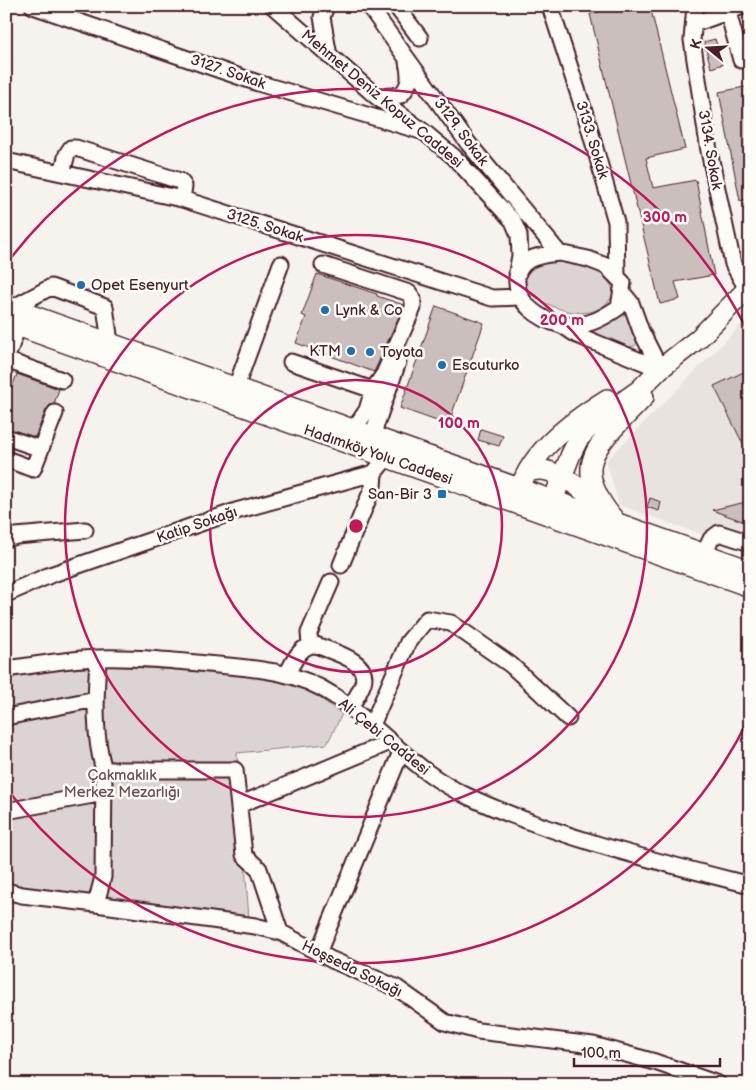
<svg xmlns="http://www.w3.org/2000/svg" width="756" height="1090" font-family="'Balsamiq Sans',sans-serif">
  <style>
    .built { fill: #e9e3e0 }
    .green { fill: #dcd4d2; stroke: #937a7e }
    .building { fill: #cbbfbe; stroke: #4a1f2b }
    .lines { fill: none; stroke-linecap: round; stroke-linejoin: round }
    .minor-casing { stroke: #4a1f2b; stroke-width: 19 }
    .major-casing { stroke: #4a1f2b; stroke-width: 22 }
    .minor { stroke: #fdfcf7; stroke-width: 15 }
    .major { stroke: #fdfcf7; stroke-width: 19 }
    .ring { fill: none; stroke: #c2185b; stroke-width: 2.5 }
    .poi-dot { fill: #1f6fb2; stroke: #fdfcf7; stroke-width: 2 }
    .labels { text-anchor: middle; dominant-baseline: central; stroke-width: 5; stroke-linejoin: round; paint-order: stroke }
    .street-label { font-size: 15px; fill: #4a1f2b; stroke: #fdfcf7 }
    .poi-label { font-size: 15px; fill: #4a1f2b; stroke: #fdfcf7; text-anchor: start }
    .park-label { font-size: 15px; fill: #6e4c55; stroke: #fdfcf7 }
    .centre { fill: #c2185b; stroke: #fdfcf7; stroke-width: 2.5 }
    .ring-label { font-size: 15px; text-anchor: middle; font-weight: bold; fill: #c2185b; stroke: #fdfcf7; stroke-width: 5; stroke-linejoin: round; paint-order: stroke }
  </style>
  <rect width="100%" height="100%" fill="#f6f3ef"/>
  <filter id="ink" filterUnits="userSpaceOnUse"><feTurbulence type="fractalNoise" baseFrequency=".02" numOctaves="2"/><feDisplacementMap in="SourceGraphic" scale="10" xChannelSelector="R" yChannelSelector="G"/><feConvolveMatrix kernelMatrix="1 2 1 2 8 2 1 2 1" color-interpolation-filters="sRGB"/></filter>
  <g filter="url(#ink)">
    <path class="built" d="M750,316V552L619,505L606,461Z"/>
    <path class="green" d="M545,258C571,263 605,262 614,293C600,321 568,314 545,303C536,298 526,293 524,281C524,278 526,273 527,270Z
      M627,304L633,334L637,342L635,346L624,347L581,329Z
      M112,666L247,674L290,683L317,696L342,714L327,744L237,753L249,919L26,891L6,881V678L58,670Z"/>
    <path class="building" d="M622,6H650L685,149L646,158L653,188L696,180L714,275L675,282L680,299L660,304L590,14Z
      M715,39L723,64L711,68L704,42Z
      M750,86V199L740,201L719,92Z
      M317,274L377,294V296L404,305L374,372L296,343L306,317L302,315Z
      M436,306L484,323L448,425L400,408Z
      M750,369V458L714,386Z
      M17,374L59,389L54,404L50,405L46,410L35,437L6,428V403Z
      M481,429L503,436L499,446L478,440Z
      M650,498L661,502L659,511L647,507Z
      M750,501V524L712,510Z"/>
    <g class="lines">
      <defs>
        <path id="minor" d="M33,6L258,83L424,132
          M273,6L377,97L424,132L454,157L500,207L513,221L519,235L520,256L517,272
          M326,6L322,17L329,56
          M369,6L468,143L559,253
          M396,6L420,38
          M550,6L587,120L616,222L617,277
          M695,6L692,40L709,151L733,264L747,289
          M724,6L728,12L741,60
          M694,24L743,6
          M377,97L401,95C411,84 410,76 407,62
          M6,161L182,199L492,298L520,297
          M62,173L67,154L71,148H76L180,181L184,186L182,199
          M559,253L588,259L606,266L623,283L619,307C609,314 597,322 584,324C578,325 568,326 561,325C539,319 515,303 517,278C517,271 523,263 529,260C537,255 550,254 559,253Z
          M323,265L409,293L413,299V308L384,374L373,390L367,410L354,429
          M622,292L631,303L641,331L660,369
          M12,308L51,287L105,307L110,342
          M562,325L577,335L660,369
          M6,360L62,380
          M6,360L18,326
          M291,362L373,390
          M236,387L281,264
          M372,436L398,362
          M6,437L41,449
          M6,459L33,469L55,413
          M6,539L16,536L85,530
          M704,554L711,539L719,533L750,543
          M341,565L373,487L374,473
          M6,594L50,575L236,511L374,473L386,458
          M310,645L309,633L331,582
          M6,669C37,665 67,659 98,658C138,657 178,661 218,665C260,669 296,671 333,695C380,726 414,772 467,796C556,837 655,861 750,885
          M287,674C293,663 300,644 316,645C332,652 370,660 363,683C360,692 355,700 350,708
          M6,717L96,699
          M372,725L408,642L427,619L451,623L511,665L568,718
          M104,770H235L244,855L259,869L280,932
          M239,805L390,742
          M6,811L104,793
          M6,891L22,895L96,904L255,926L280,932L332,960L397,988L445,1022L478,1031L593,1045L655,1062L718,1084
          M96,904L103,877L104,770C93,734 96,695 98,658
          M318,953L401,752"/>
        <path id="major" d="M6,306L750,570
          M6,322L750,587
          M527,473C550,460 583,491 600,504
          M518,499C523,457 573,420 607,399
          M541,506L547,503L555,495L571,454L578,440L587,430L605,414L639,390L660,369L698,339L750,286
          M617,523C564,461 601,444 644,397"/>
      </defs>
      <use href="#minor" class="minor-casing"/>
      <use href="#major" class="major-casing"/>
      <use href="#minor" class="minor"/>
      <use href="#major" class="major"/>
    </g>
  </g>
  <g class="ring">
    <circle cx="356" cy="526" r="146"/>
    <circle cx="356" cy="526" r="291"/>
    <path d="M749 718A437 437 0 0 1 7 789M7 263A437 437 0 0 1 749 334"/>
  </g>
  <g class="poi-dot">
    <circle cx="81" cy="285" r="5"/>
    <circle cx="325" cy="310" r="5"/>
    <circle cx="351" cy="351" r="5"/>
    <circle cx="370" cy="352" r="5"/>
    <circle cx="442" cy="365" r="5"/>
    <rect x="437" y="489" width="10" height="10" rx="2.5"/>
  </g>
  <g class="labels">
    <g class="street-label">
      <text transform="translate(228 72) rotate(19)">3127. Sokak</text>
      <text transform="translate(382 99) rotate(40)">Mehmet Deniz Kopuz Caddesi</text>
      <text transform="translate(461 132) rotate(53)">3129. Sokak</text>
      <text transform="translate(592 140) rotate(73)">3133. Sokak</text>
      <text transform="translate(710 150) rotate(80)">3134. Sokak</text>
      <text transform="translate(265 226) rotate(18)">3125. Sokak</text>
      <text transform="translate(378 455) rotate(19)">Hadımköy Yolu Caddesi</text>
      <text transform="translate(197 525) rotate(-19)">Katip Sokağı</text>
      <text transform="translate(384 737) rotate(39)">Ali Çebi Caddesi</text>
      <text transform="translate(352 969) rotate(26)">Hoşseda Sokağı</text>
    </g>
    <g class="poi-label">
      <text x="91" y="285">Opet Esenyurt</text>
      <text x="335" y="310">Lynk &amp; Co</text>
      <text x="341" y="351" text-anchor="end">KTM</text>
      <text x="380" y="352">Toyota</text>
      <text x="452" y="365">Escuturko</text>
      <text x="432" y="494" text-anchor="end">San-Bir 3</text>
    </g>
    <g class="park-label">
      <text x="122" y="775">Çakmaklık<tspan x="122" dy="17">Merkez Mezarlığı</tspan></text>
    </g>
  </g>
  <circle cx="356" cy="526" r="8" class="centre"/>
  <g class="ring-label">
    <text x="665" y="222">300 m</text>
    <text x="562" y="325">200 m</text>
    <text x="459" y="428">100 m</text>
  </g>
  <rect width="756" height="1090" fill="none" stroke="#fdfcf7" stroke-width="25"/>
  <rect x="12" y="12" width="731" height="1065" fill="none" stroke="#4a1f2b" stroke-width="2" filter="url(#ink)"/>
  <g transform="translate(708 48) rotate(288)" stroke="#fdfcf7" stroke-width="4" paint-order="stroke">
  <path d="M0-4L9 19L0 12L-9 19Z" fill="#4a1f2b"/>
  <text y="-8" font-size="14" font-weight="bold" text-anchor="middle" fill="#4a1f2b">K</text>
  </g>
  <path d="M574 1058v8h146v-8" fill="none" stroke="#4a1f2b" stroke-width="2.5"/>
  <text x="581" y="1058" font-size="15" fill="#4a1f2b" stroke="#fdfcf7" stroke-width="4" paint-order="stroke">100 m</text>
</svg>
